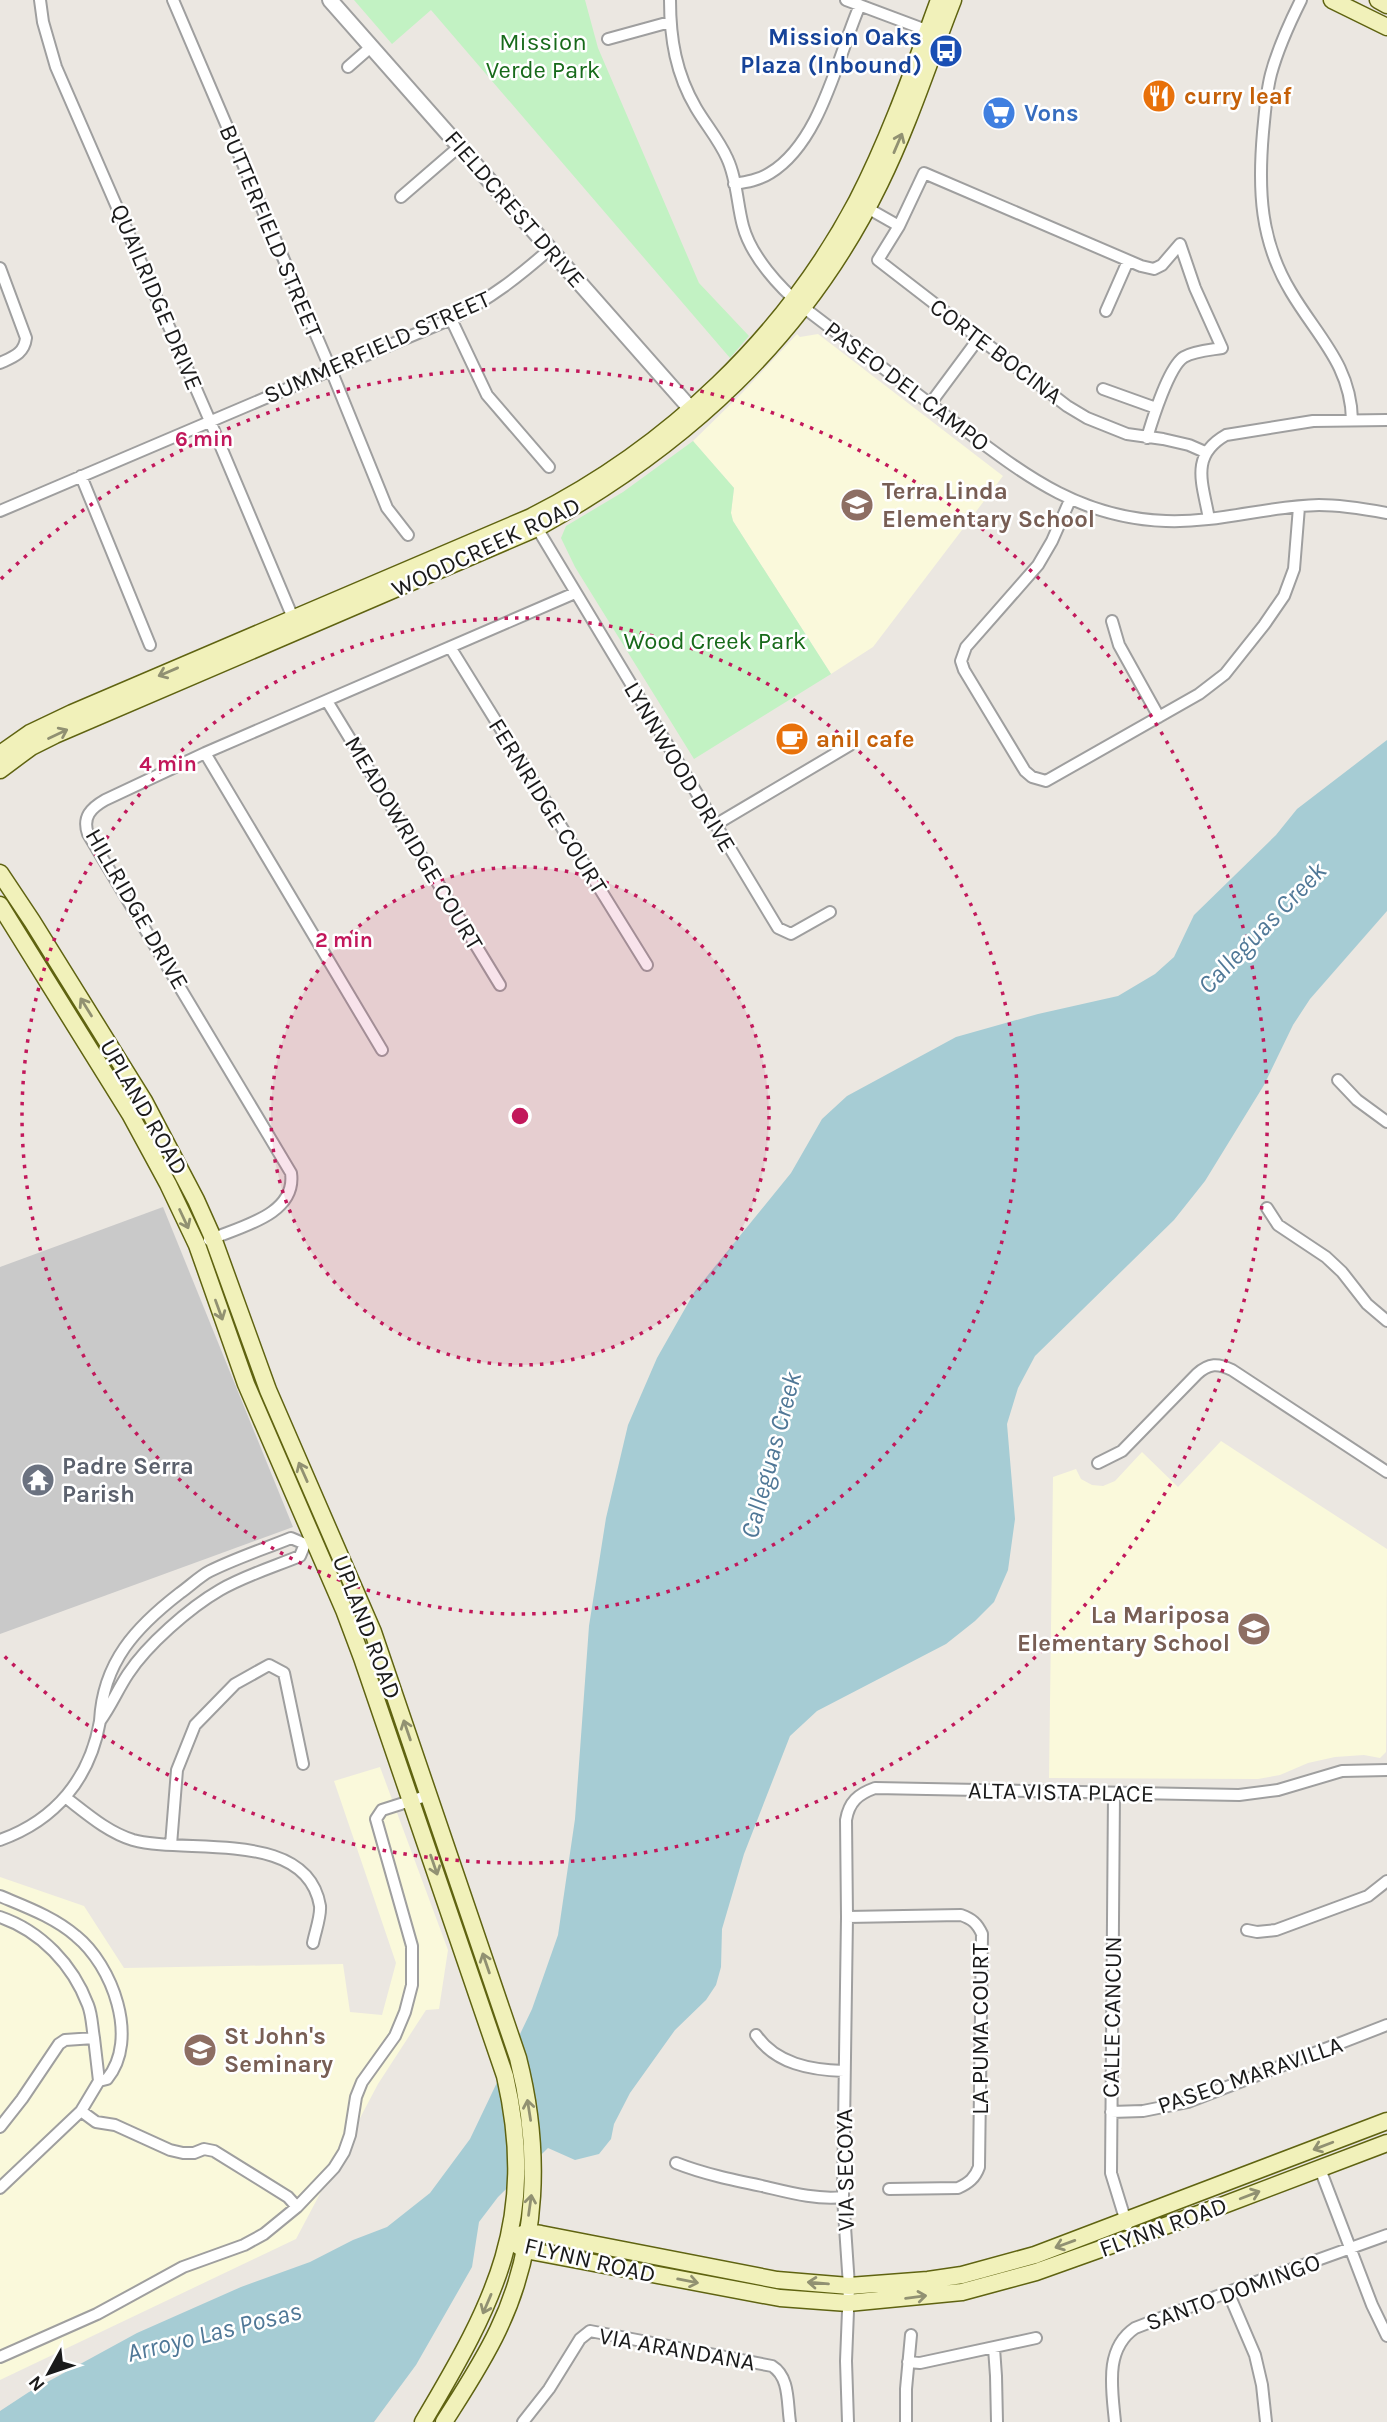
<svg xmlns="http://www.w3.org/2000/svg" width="1387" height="2422" font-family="Karla,sans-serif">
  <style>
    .education { fill: #faf9db }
    .religious { fill: #c9c9c9 }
    .park { fill: #c2f2c3 }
    .water { fill: #a6ccd4 }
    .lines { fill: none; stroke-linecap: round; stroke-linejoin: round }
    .minor-casing { stroke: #9f9f9f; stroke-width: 14 }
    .tertiary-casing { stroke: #9f9f9f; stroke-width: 18 }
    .secondary-casing { stroke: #5f6311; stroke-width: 19 }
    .minor { stroke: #fff; stroke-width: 10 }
    .tertiary { stroke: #fff; stroke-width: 14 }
    .secondary { stroke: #f1f1ba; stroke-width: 16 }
    .oneway { stroke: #919172 }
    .ring { fill: none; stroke: #c2185b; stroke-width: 3.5; stroke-dasharray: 3.5 7 }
    .labels { text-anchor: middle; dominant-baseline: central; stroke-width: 5; stroke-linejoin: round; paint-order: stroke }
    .transit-label { font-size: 24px; font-weight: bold; fill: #164399; stroke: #fff; text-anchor: end }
    .park-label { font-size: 24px; fill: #176a1a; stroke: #fff }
    .food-label { font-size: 24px; font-weight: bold; fill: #c56008; stroke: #fff; text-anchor: start }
    .shop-label { font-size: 24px; font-weight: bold; fill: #366cbe; stroke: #fff; text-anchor: start }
    .street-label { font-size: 24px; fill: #1b1b1b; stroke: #fff }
    .education-label { font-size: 24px; font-weight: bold; fill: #785e54; stroke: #fff; text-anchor: start }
    .worship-label { font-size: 24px; font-weight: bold; fill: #5b616d; stroke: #fff; text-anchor: start }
    .water-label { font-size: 26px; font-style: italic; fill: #507897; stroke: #fff }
    .centre { fill: #c2185b; stroke: #fff; stroke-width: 3.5 }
    .ring-label { font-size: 21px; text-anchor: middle; font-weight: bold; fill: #c2185b; stroke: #fff; stroke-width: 5; stroke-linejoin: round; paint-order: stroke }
  </style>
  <rect width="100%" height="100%" fill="#ebe7e1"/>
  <path class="education" d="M797,334L800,337L818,334L1003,476L873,647L831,674L733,521L731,513L734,488L693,441L742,393Z
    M1221,1441L1387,1549L1386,1752L1380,1758L1364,1755L1335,1757L1308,1763L1280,1775L1258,1779L1049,1778L1053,1477L1076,1469L1081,1479L1092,1485L1103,1486L1115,1481L1142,1452L1178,1487Z
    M380,1767L448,1950L439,2009L426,2010L378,2084L296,2239L0,2380V1877L84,1906L124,1968L343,1964L350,2012L382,2015L396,1963L334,1781Z"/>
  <path class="religious" d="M163,1207L293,1527L0,1634V1267Z"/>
  <path class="park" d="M354,0H585L598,48L699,283L749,336L730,358L431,10L392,44Z
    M693,441L734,488L731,513L733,521L831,674L694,759L575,567L561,538L566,526L623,492Z"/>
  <path class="water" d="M1387,740V911L1310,999L1293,1025L1264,1085L1205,1181L1174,1220L1035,1356L1018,1388L1007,1424L1015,1519L1008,1570L994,1602L975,1621L946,1644L817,1711L790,1736L744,1854L722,1929L721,1967L716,1985L706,2000L675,2030L630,2093L614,2124L611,2139L599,2154L575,2160L548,2148L498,2197L479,2222L472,2267L416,2365L374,2422H0V2411L29,2392L137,2333L241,2287L310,2262L353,2240L387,2227L430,2193L470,2139L532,2009L558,1935L575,1819L589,1626L606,1518L628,1425L657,1358L695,1291L791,1173L822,1119L847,1096L956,1037L1038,1014L1118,996L1155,974L1174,957L1194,915L1276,835L1297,809Z"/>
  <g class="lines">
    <defs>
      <path id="minor" d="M40,0L43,22L56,67L210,421L296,625
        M173,0L331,370L387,508L408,535
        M670,0C670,39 676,74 696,108C706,125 719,140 727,158C737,179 737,204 743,226C751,256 779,287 803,307C852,344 901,382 950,419C1020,471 1075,518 1166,521C1218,523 1268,506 1319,505C1341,505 1365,509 1387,513
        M846,0L934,33
        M1301,0C1289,24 1278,48 1271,74C1266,93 1265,113 1263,132C1258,190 1260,241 1291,292C1317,336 1351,365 1352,420
        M608,39L670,22
        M348,67L372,46
        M734,184C747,182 759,180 770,173C821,142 837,58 860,5
        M401,197L460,146
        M862,205L899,226L878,260L1067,406L1087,418L1127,434L1163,439L1189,445L1205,452
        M899,226L924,173L1141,266L1154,269L1162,265L1180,244L1195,288L1222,348C1210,350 1194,351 1184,357C1169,366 1152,421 1147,438
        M0,268L26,338C24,354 13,357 0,363
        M1106,311L1128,261
        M451,319L487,395L549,467
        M1103,389L1156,408
        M930,404L979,338
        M81,476L150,645
        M1070,500L1052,541L1038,565L966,647L961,661L964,670L1025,771L1032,777L1046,781L1199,694L1225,674L1264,625L1284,596L1294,569L1299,507
        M0,511L451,319C491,298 517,278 550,249
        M1209,519C1203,484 1189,456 1226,435L1313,421L1387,420
        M534,523L778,928L791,934L830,912
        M1112,621L1119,645L1159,717
        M450,647L647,965
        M327,701L500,985
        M205,753L382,1050
        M715,825L850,745
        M1338,1080L1357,1100L1387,1122
        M1267,1208L1278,1225L1326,1257L1342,1272L1367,1304L1387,1321
        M209,1240C239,1227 297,1215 291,1173L88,834C82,817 91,808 105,800L205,753L575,593
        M1098,1463L1122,1451L1197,1374C1209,1363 1218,1363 1232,1370L1387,1472
        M291,1538L305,1544L300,1556C273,1567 244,1576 220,1590C189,1608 147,1645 128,1674C118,1689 111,1706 100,1721C103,1662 136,1627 180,1593C190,1586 200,1576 210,1571C236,1558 264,1549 291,1538Z
        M1114,1793L1111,2173L1127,2225
        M65,1797C86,1813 107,1832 133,1840C187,1855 307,1828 320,1906C321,1917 315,1932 313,1943
        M0,1840C56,1820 90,1778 100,1721
        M171,1845L177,1770L195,1725L235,1684L269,1665L284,1673L303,1764
        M0,1896C26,1907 54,1917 76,1936C112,1965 140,2039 107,2079L99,2081
        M0,1917C41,1931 73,1965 88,2005C92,2015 92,2027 94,2038
        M847,1917L961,1915C972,1919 977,1923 982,1934L979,2167C975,2178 969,2183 958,2188L889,2189
        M1247,1930L1257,1932L1276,1930L1368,1896L1387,1881
        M756,2035C776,2064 811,2070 844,2071
        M81,2111L96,2122L115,2125L170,2150L183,2153H194L204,2149L214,2151L288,2197L297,2207
        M1111,2112L1143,2111L1188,2102L1387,2025
        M0,2127L22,2099L59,2044L65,2040L94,2038L99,2081L81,2111L0,2188
        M676,2163C704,2174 733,2180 762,2186C788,2192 815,2200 843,2197
        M1320,2169L1372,2305L1387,2336
        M1228,2292L1255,2355L1262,2385L1266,2422
        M994,2348L996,2376L997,2422
        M0,2357L97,2314L183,2267L244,2245L264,2234L297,2207L334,2168L344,2152L350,2135L356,2097L362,2082L395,2036L405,2012L412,1985V1946L376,1819L382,1810L429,1795
        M908,2362L920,2363L1036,2338
        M523,2422L549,2389L580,2339L590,2331L772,2366C790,2377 787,2403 790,2422
        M848,2422L846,2361L849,2286L843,2197L847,1917L846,1820C849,1802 858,1794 875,1788L1239,1795L1278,1790L1342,1771L1387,1770
        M906,2422V2389L911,2335
        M1115,2422C1112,2389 1104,2349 1135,2328L1228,2292L1387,2235"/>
      <path id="tertiary" d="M330,0L697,416"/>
      <path id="secondary" d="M1332,0L1387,27
        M1378,0L1387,5
        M0,754L30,733L72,713L531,517C668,448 785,337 857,201C890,137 914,68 939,0
        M0,770L31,747L55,735L537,528C685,446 805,337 880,183C909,124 929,61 953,0
        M0,873L32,921L144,1101L196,1200L213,1238L268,1390L373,1632L518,2058C541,2148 539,2245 498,2330C483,2362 463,2392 444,2422
        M0,905L130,1114L168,1184L197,1245L246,1384L344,1610L362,1658L505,2076C538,2220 495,2301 423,2422
        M518,2236L527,2232L541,2234L777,2280L849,2286L928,2280L962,2275L1035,2255L1387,2121
        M517,2245L525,2250L780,2298L848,2303L962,2292L1036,2272L1221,2206L1387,2143"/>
    </defs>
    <use href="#minor" class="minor-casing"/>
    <use href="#tertiary" class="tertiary-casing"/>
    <use href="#secondary" class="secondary-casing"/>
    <use href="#minor" class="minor"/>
    <use href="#tertiary" class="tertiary"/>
    <use href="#secondary" class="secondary"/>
  </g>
  <defs><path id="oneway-shaft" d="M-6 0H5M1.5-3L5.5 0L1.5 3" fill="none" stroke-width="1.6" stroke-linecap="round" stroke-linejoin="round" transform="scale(1.75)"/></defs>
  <g class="oneway">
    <use href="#oneway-shaft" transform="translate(898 143) rotate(-67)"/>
    <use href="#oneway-shaft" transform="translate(168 672) rotate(157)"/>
    <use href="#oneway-shaft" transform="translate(58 734) rotate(-25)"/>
    <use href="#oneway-shaft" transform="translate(86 1007) rotate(-122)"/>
    <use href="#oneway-shaft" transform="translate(184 1219) rotate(65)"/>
    <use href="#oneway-shaft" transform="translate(219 1310) rotate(70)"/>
    <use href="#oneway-shaft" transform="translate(303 1472) rotate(-114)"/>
    <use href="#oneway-shaft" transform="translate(407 1730) rotate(-109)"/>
    <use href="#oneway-shaft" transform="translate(434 1865) rotate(71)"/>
    <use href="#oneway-shaft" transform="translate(486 1963) rotate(-109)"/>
    <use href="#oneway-shaft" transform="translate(529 2110) rotate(-99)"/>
    <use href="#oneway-shaft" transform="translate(1323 2146) rotate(159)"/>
    <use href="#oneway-shaft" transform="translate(1250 2195) rotate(-21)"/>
    <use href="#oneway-shaft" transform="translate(530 2205) rotate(-82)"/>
    <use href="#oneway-shaft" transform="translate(1065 2244) rotate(160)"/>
    <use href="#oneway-shaft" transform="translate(688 2281) rotate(11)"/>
    <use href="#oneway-shaft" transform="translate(818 2283) rotate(-175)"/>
    <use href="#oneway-shaft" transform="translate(916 2297) rotate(-7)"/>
    <use href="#oneway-shaft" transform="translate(487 2304) rotate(113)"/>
  </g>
  <circle cx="520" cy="1116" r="249" fill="#c2185b" fill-opacity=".12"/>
  <g class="ring">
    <circle cx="520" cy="1116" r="249"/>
    <circle cx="520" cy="1116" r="498"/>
    <path d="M1 579A747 747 0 1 1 1 1653"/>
  </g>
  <defs>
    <symbol id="bus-disc" viewBox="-11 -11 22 22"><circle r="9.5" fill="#1a4fb4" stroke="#fff"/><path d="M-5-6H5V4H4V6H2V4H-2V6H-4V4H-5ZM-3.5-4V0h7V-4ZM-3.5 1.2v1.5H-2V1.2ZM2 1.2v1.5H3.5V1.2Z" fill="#fff"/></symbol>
    <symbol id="restaurant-disc" viewBox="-11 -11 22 22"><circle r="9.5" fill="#e8710a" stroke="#fff"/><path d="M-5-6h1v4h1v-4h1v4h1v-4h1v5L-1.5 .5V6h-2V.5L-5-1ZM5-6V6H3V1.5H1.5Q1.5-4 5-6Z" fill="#fff"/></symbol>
    <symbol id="supermarket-disc" viewBox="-11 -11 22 22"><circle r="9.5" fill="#3f7fe0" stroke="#fff"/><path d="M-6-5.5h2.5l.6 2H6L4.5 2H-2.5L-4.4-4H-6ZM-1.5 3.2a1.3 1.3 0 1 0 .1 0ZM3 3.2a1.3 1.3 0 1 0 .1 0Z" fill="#fff"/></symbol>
    <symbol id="school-disc" viewBox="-11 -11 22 22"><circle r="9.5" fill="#8d6e63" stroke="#fff"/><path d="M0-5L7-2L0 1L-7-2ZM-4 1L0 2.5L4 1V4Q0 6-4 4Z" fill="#fff"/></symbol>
    <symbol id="cafe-disc" viewBox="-11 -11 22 22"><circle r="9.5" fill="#e8710a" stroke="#fff"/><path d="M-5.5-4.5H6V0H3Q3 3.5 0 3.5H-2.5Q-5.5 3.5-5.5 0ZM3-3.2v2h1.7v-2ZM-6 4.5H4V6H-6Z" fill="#fff"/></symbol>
    <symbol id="temple-disc" viewBox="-11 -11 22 22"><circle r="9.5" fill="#6b7280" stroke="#fff"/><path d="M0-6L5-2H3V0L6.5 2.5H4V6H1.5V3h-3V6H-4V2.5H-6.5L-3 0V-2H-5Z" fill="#fff"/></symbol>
    <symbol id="university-disc" viewBox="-11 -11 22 22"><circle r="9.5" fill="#8d6e63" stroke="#fff"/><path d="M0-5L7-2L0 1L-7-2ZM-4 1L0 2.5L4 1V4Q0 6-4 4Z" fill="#fff"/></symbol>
  </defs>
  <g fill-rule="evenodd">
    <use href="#bus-disc" x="927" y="32" width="38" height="38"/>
    <use href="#restaurant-disc" x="1140" y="77" width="38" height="38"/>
    <use href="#supermarket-disc" x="980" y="94" width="38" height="38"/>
    <use href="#school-disc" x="838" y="486" width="38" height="38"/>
    <use href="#cafe-disc" x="773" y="720" width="38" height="38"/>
    <use href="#temple-disc" x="19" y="1461" width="38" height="38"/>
    <use href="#school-disc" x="1235" y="1610" width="38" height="38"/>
    <use href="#university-disc" x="181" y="2031" width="38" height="38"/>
  </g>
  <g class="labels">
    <g class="transit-label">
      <text x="922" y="37">Mission Oaks<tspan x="922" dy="28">Plaza (Inbound)</tspan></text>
    </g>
    <g class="park-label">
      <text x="543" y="42">Mission<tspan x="543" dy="28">Verde Park</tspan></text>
      <text x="715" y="641">Wood Creek Park</text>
    </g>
    <g class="food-label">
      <text x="1184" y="96">curry leaf</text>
      <text x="816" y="739">anil cafe</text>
    </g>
    <g class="shop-label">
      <text x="1024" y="113">Vons</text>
    </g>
    <g class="street-label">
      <text transform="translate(515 209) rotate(49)">FIELDCREST DRIVE</text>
      <text transform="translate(271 231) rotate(67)">BUTTERFIELD STREET</text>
      <text transform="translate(157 297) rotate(67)">QUAILRIDGE DRIVE</text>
      <text transform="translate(377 347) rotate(-24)">SUMMERFIELD STREET</text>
      <text transform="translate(996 351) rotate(37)">CORTE BOCINA</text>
      <text transform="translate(907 386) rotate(37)">PASEO DEL CAMPO</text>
      <text transform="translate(486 547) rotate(-25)">WOODCREEK ROAD</text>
      <text transform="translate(680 767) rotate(59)">LYNNWOOD DRIVE</text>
      <text transform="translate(548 806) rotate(58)">FERNRIDGE COURT</text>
      <text transform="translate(414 843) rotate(59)">MEADOWRIDGE COURT</text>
      <text transform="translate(137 909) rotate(60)">HILLRIDGE DRIVE</text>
      <text transform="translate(144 1107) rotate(60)">UPLAND ROAD</text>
      <text transform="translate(367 1627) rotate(69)">UPLAND ROAD</text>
      <text transform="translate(1061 1792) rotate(1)">ALTA VISTA PLACE</text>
      <text transform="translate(1112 2017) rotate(-89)">CALLE CANCUN</text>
      <text transform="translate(980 2029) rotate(-90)">LA PUMA COURT</text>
      <text transform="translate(1250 2075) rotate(-19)">PASEO MARAVILLA</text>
      <text transform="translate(845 2170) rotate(-91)">VIA SECOYA</text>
      <text transform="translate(1163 2227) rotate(-20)">FLYNN ROAD</text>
      <text transform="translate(590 2260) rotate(13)">FLYNN ROAD</text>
      <text transform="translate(1233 2292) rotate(-20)">SANTO DOMINGO</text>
      <text transform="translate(677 2349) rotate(10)">VIA ARANDANA</text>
    </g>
    <g class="education-label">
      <text x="882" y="491">Terra Linda<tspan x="882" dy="28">Elementary School</tspan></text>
      <text x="1230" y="1615" text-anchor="end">La Mariposa<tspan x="1230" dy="28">Elementary School</tspan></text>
      <text x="224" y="2036">St John's<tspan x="224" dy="28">Seminary</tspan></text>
    </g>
    <g class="worship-label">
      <text x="62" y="1466">Padre Serra<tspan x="62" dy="28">Parish</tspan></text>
    </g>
    <g class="water-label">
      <text transform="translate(1262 928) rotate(-46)">Calleguas Creek</text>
      <text transform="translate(771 1455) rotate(-75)">Calleguas Creek</text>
      <text transform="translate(214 2332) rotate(-14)">Arroyo Las Posas</text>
    </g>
  </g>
  <circle cx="520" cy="1116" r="10" class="centre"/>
  <g class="ring-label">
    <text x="204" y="446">6 min</text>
    <text x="168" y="771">4 min</text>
    <text x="344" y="947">2 min</text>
  </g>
  <g transform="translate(49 2373) rotate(230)" stroke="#ffffff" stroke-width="5" paint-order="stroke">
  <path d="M0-5L12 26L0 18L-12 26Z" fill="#1b1b1b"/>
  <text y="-10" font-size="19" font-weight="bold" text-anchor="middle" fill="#1b1b1b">N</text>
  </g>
</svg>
